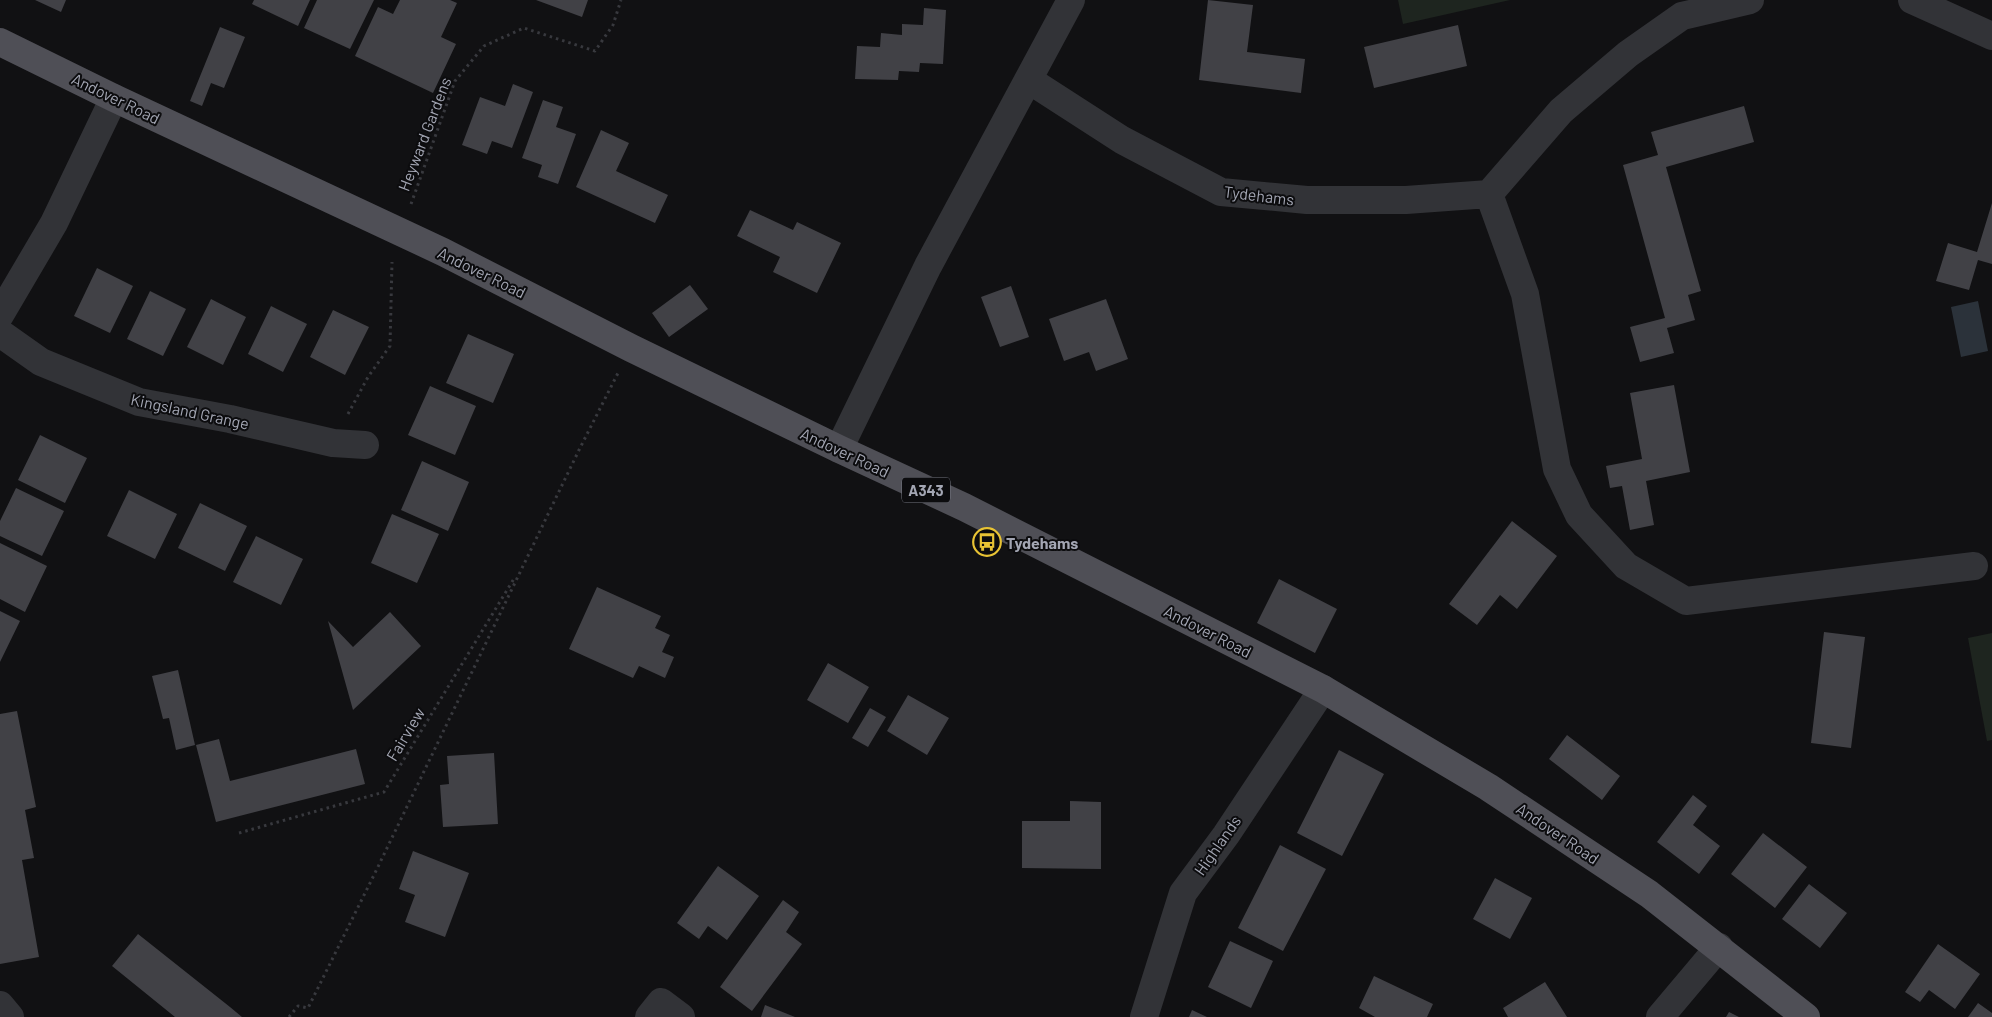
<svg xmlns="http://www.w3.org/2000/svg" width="1992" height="1017" font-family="Barlow,sans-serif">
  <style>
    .green { fill: #1e251f }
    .water { fill: #2b323a }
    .building { fill: #414146 }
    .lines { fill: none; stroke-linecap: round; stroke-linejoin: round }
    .path { stroke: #38393e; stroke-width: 3; stroke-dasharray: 2.5 4; stroke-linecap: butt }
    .minor { stroke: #323337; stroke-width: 28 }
    .major { stroke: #4f4f56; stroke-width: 28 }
    .labels { text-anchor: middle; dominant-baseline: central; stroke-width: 4; stroke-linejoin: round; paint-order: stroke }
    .shield { fill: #0c0c0e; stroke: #767882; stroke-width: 1 }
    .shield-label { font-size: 15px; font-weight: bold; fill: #a3a6b3 }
    .street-label { font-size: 16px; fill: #a3a6b3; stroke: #0c0c0e }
    .poi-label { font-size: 16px; font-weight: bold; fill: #a3a6b3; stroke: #0c0c0e; text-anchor: start }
  </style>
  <rect width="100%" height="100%" fill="#111113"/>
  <path class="green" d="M1398,0H1510L1403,24Z
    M1992,633V740L1987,741L1968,638Z"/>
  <path class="water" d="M1978,301L1988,351L1961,357L1951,307Z"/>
  <path class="building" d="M35,0H66L61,12Z
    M254,0H310L298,26L252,4Z
    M317,0H374L350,49L304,28Z
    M400,0H450L457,3L441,37L456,44L433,93L355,56L378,7L393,14Z
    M536,0H588L582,17Z
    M1208,0L1253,5L1247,52L1305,59L1301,93L1199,80Z
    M924,8L946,10L943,64L920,63L919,72L899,71L898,80L855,79L857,46L880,47L881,33L902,35V24L923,25Z
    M1458,25L1467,66L1374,88L1364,47Z
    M220,27L245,37L224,88L211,83L202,106L190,101Z
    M513,84L533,92L512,148L492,141L487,154L462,145L480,97L505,106Z
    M543,100L563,107L556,127L576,134L558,184L538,177L542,165L522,158Z
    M1744,106L1754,142L1666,167L1701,291L1688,295L1695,320L1667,328L1674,353L1640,362L1630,327L1665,318L1623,165L1658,155L1651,132Z
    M601,130L629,143L616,171L668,195L655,223L576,187Z
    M1992,203V264L1978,260L1969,290L1936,281L1948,243L1977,252Z
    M750,210L793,230L797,222L841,243L817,293L773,272L780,257L737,236Z
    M97,268L133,286L110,333L74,316Z
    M690,285L708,309L669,337L652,313Z
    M1011,286L1029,337L1000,347L981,297Z
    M150,291L186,309L163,356L127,339Z
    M211,299L246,317L223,365L187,347Z
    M1106,299L1128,359L1096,371L1089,352L1064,361L1049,319Z
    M271,306L307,324L283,372L248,354Z
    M333,310L369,327L345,375L310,357Z
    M468,334L514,354L493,403L446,383Z
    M1674,385L1690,472L1646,481L1654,525L1630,530L1622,486L1610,488L1606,466L1642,459L1630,393Z
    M430,386L476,406L455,455L408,435Z
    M40,435L87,458L65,503L18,480Z
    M422,461L469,482L448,531L401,510Z
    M16,488L64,511L42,556L0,536V521Z
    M129,490L177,514L155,559L107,536Z
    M200,503L247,526L225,571L178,548Z
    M392,514L439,534L417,583L371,563Z
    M1512,521L1557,556L1517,609L1500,595L1477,625L1449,604Z
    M256,536L303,559L281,605L233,582Z
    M0,543L47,566L25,612L0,599Z
    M1279,579L1337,609L1315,653L1257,623Z
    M597,587L661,616L655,628L670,635L662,652L674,657L665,678L639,666L633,678L569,649Z
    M0,611L20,621L0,662Z
    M390,612L421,646L353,710L328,621L353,647Z
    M1824,632L1865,637L1851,748L1811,743Z
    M828,663L869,687L848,723L807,700Z
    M178,670L195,745L176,750L169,718L163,719L152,676Z
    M908,695L949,718L927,755L887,731Z
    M870,708L886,717L868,747L852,738Z
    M17,711L36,807L25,810L34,858L22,860L39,957L0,964V714Z
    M1567,735L1620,776L1602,800L1549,759Z
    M219,739L230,781L356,749L365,784L216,822L196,745Z
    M1339,750L1384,774L1342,856L1297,833Z
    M494,753L498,824L443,827L440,785L449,784L447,756Z
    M1693,795L1707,806L1693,825L1720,846L1699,874L1657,842Z
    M1070,801L1101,802V869L1022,868V821H1070Z
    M1763,833L1807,867L1775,908L1731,874Z
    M1280,845L1326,869L1283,951L1238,928Z
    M413,851L469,873L445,937L405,922L415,895L399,889Z
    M718,866L759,896L727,940L708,926L699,939L677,923Z
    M1495,878L1532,898L1510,939L1473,919Z
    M1809,884L1847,913L1820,948L1782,919Z
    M783,900L799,912L786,932L802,944L752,1011L720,987Z
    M138,934L230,1007L242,1017H175L112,966Z
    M1230,941L1273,961L1251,1008L1208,987Z
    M1938,944L1980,974L1955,1009L1929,990L1920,1002L1905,992Z
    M1374,976L1433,1004L1427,1017H1375L1359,1008Z
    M1545,982L1567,1017H1508L1503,1008Z
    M1978,1003L1992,1013V1017H1968Z
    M765,1005L795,1017H761Z
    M1192,1010L1207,1017H1189Z
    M1729,1012L1739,1017H1726Z"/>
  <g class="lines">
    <path class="path" d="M411,204L455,81L484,46L524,28L595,51L613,25L621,0
      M348,414L368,377L390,346L392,262
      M239,833L384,792L515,577
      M289,1017L298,1006L308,1008L374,875L579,450L618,373"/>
    <path class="minor" d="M1912,0L1992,36
      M1029,80L1122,140L1221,192L1307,200H1406L1489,194
      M1489,194L1525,294L1557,469L1579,515L1626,566L1686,601L1974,566
      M1489,194L1561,111L1628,54L1682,16L1750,0
      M0,315L54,223L114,98
      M0,333L41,362L139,402L230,419L333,443L365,445
      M839,449L928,266L1071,0
      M0,1005L10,1017
      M649,1017L661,1002L681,1017
      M1144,1017L1183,893L1226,835L1323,689
      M1660,1017L1719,947"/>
    <path class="major" d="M0,42L114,98L443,252L631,348L839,449L964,507L1323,689L1488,787L1649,894L1806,1017"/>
  </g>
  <defs>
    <symbol id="bus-ring" viewBox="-11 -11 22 22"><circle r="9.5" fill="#0c0c0e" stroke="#e8c334" stroke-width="1.5"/><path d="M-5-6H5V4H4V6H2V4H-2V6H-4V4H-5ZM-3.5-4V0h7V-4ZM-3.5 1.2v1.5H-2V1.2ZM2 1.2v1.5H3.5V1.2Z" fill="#e8c334"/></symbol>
  </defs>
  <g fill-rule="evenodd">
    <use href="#bus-ring" x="971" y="526" width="32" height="32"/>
  </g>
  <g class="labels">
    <rect class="shield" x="902" y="477.5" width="48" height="25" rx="4"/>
    <g class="shield-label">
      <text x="926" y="490">A343</text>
    </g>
    <g class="street-label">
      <text transform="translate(116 98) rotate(26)">Andover Road</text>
      <text transform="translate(424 134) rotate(-69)">Heyward Gardens</text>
      <text transform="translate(1259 195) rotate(7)">Tydehams</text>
      <text transform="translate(482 272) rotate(26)">Andover Road</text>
      <text transform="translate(190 411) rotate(12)">Kingsland Grange</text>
      <text transform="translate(845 452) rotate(25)">Andover Road</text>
      <text transform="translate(1208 631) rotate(27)">Andover Road</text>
      <text transform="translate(405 734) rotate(-59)">Fairview</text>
      <text transform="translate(1558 833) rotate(34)">Andover Road</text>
      <text transform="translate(1217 845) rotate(-55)">Highlands</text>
    </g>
    <g class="poi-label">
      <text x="1006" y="542">Tydehams</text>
    </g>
  </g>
</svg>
